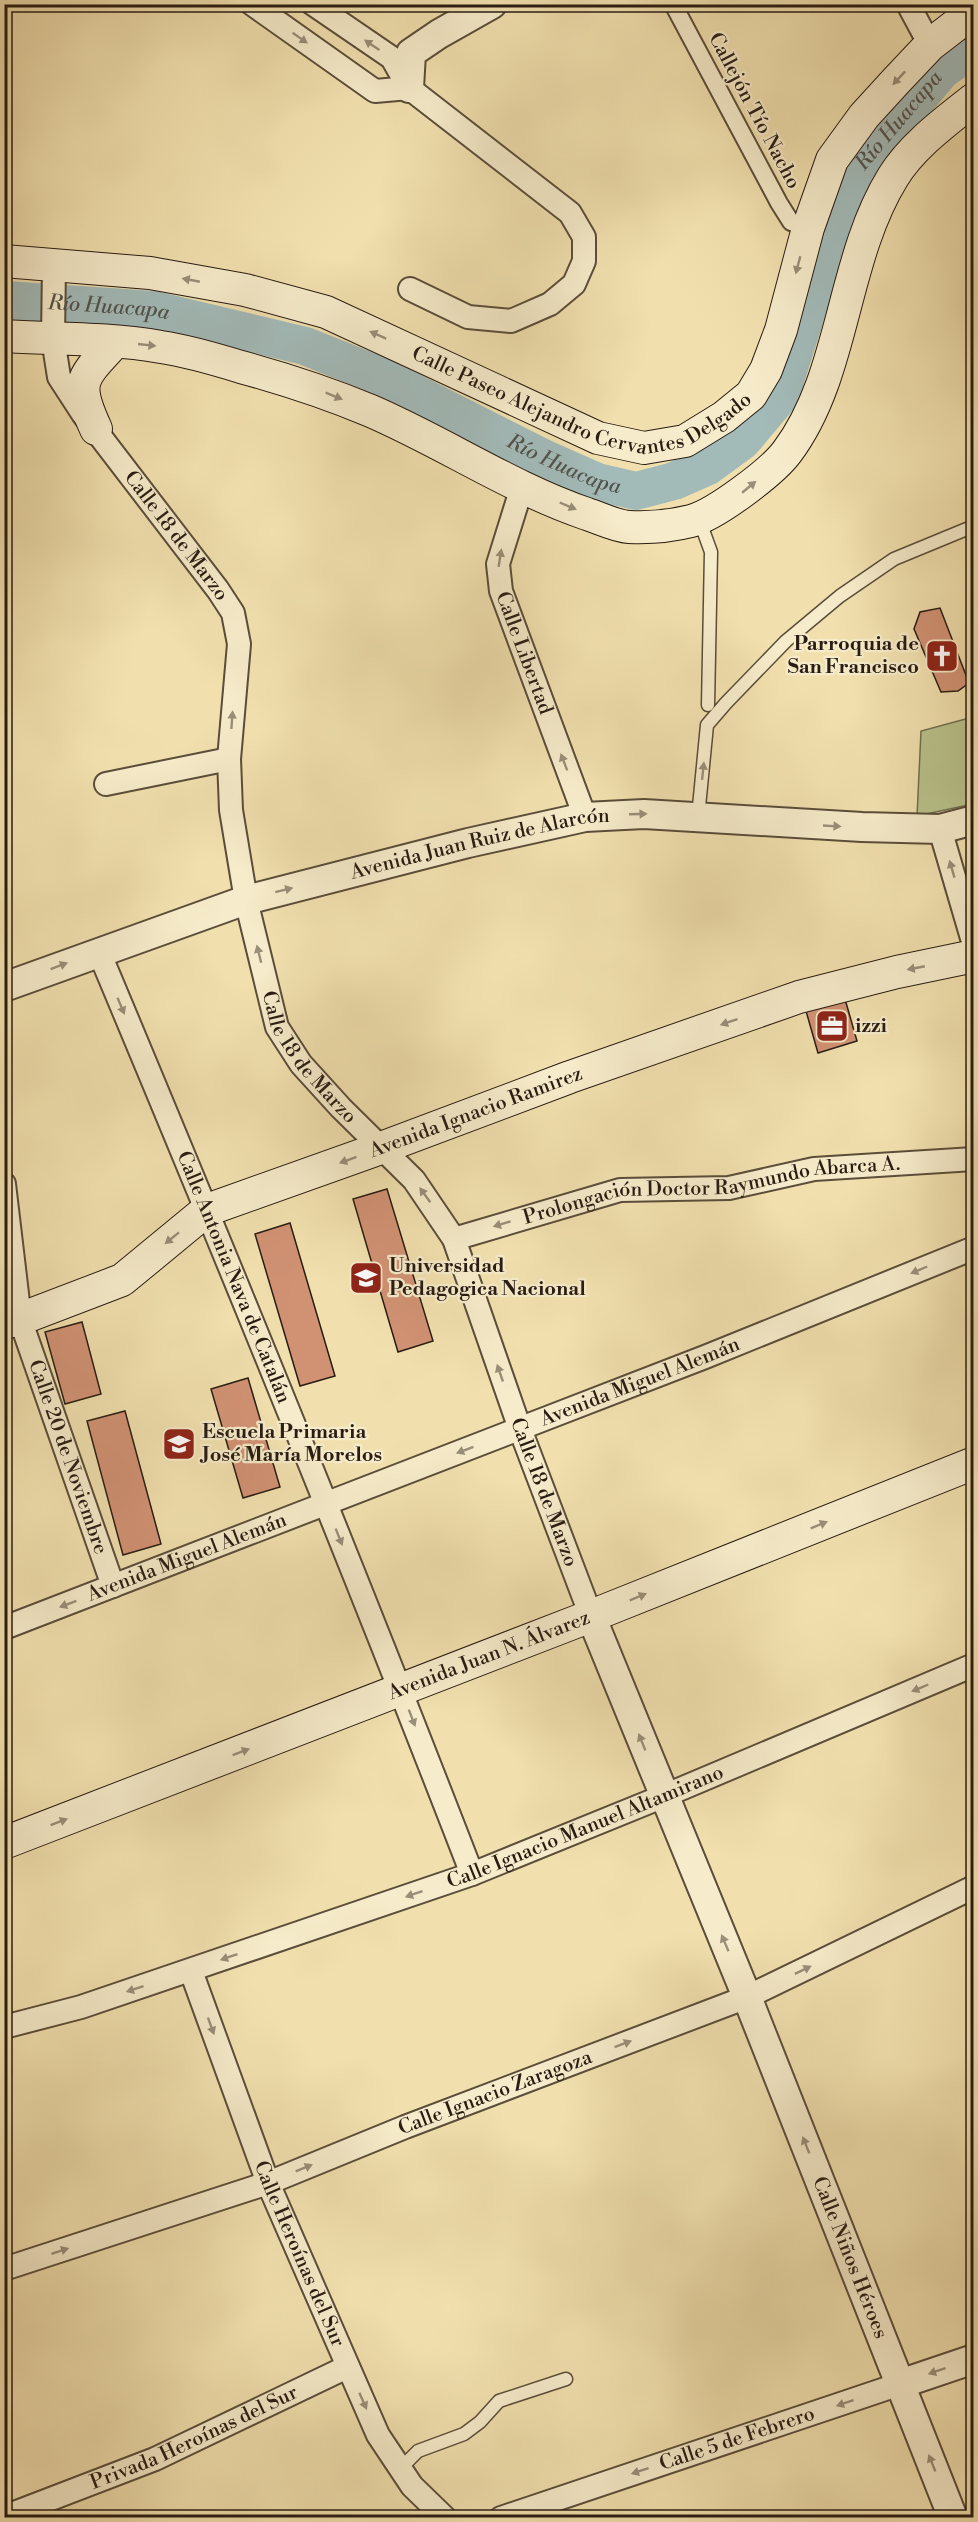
<svg xmlns="http://www.w3.org/2000/svg" width="978" height="2522" font-family="'Libre Bodoni',serif">
  <style>
    .green { fill: #b9c28b; stroke: #706f4f; stroke-width: 1.5 }
    .lines { fill: none; stroke-linecap: round; stroke-linejoin: round }
    .river { stroke: #a2bab8; stroke-width: 38 }
    .building { fill: #d19274; stroke: #281c13; stroke-width: 1.5 }
    .service-casing { stroke: #5a4d3a; stroke-width: 15 }
    .pedestrian-casing { stroke: #5a4d3a; stroke-width: 20 }
    .minor-casing { stroke: #5a4d3a; stroke-width: 26 }
    .tertiary-casing { stroke: #5a4d3a; stroke-width: 32 }
    .secondary-casing { stroke: #281c13; stroke-width: 34 }
    .service { stroke: #f6ebca; stroke-width: 12 }
    .pedestrian { stroke: #f6ebca; stroke-width: 16 }
    .minor { stroke: #f6ebca; stroke-width: 22 }
    .tertiary { stroke: #f6ebca; stroke-width: 28 }
    .secondary { stroke: #f6ebca; stroke-width: 32 }
    .oneway { fill: #998e78 }
    .labels { text-anchor: middle; dominant-baseline: central; stroke-width: 4.5; stroke-linejoin: round; paint-order: stroke }
    .street-label { font-size: 20px; fill: #281c13; stroke: #f6ebca }
    .poi-label { font-size: 20px; font-weight: bold; fill: #281c13; stroke: #f6ebca; text-anchor: start }
    .water-label { font-size: 21px; font-style: italic; fill: #53534d; stroke: #f6ebca }
  </style>
  <rect width="100%" height="100%" fill="#f1e0ae"/>
  <filter id="stains"><feTurbulence type="fractalNoise" baseFrequency=".00333" numOctaves="4"/><feColorMatrix values="0 0 0 0 .2 0 0 0 0 .09 0 0 0 0 .02 0 0 0 .5 -.17"/></filter>
  <radialGradient id="worn" r=".72"><stop offset=".6" stop-color="#630" stop-opacity="0"/><stop offset="1" stop-color="#630" stop-opacity=".3"/></radialGradient>
  <path class="green" d="M973,717V804L917,816L921,731Z"/>
  <g class="lines">
    <path class="river" id="s1" d="M4,300L154,310L305,346L385,378L545,459L597,482L636,491L674,481L708,466L742,441L780,396L839,210L861,166L942,70L974,48"/>
  </g>
  <path class="building" d="M940,608L969,683L958,691L941,692L914,629L920,612Z
    M845,999L857,1041L818,1053L806,1011Z
    M387,1189L433,1341L398,1352L353,1199Z
    M290,1223L335,1376L300,1386L255,1234Z
    M82,1322L101,1394L65,1404L45,1332Z
    M248,1378L280,1487L243,1498L211,1389Z
    M125,1411L161,1544L123,1555L87,1421Z"/>
  <g class="lines">
    <defs>
      <path id="service" d="M699,519L711,552L708,705
        M698,817L707,725L726,703L786,641L840,596L894,559L974,526
        M401,2468L418,2451L464,2434L480,2422L499,2401L566,2379"/>
      <path id="pedestrian" d="M673,4L779,203L791,222L808,228"/>
      <g id="minor">
        <path d="M252,4L375,91L409,88"/>
        <path d="M313,4L392,58L409,88L570,213L584,237V261L574,284L550,304L511,321L468,317L410,289"/>
        <path d="M908,4L930,45"/>
        <path id="s2" d="M54,265L53,339L59,377L83,414L218,590L233,613L239,644L229,759L231,810L246,900L277,1027L301,1064L341,1108L414,1180L454,1239L520,1429L591,1616"/>
        <path id="s3" d="M522,487L498,564L501,591L585,817"/>
        <path d="M106,784L229,759"/>
        <path d="M940,829L974,945"/>
        <path id="s4" d="M99,952C227,1257 352,1564 472,1874"/>
        <path id="s5" d="M4,1184L20,1319L113,1586"/>
        <path id="s6" d="M454,1239L620,1190L729,1188L814,1169L974,1159"/>
        <path id="s7" d="M4,1628L705,1357L974,1248"/>
        <path id="s8" d="M191,1971L268,2183L378,2435L412,2486L445,2518"/>
        <path id="s9" d="M4,2027L81,2007L472,1874L664,1796L974,1665"/>
        <path id="s10" d="M4,2269L268,2183L405,2127L747,1997L974,1887"/>
        <path id="s11" d="M4,2517L155,2459L347,2367"/>
        <path id="s12" d="M501,2518L900,2384"/>
      </g>
      <g id="tertiary">
        <path d="M409,88L411,53L439,34L492,4"/>
        <path id="s13" d="M4,987L246,900L468,843L585,817L644,814L862,827L940,829L974,820"/>
        <path id="s14" d="M591,1616L747,1997L953,2518"/>
        <path d="M900,2384L974,2359"/>
      </g>
      <g id="secondary">
        <path id="s15" d="M4,261L150,273L245,290L326,312L598,438L644,448L685,441L724,417L751,395L766,370L781,330L808,228L832,160L864,116L896,81L930,45L974,11"/>
        <path d="M4,336C57,339 110,338 161,347C188,351 215,359 241,367C285,379 328,393 371,411C445,443 511,488 587,514C600,518 615,526 629,527C649,528 671,526 691,521C715,515 772,472 787,452C845,375 841,261 893,177C912,146 945,122 974,99"/>
        <path d="M96,429C74,381 81,379 115,342"/>
        <path id="s16" d="M4,1323L20,1319L122,1280L207,1210L381,1148L570,1077L799,997L897,972L974,956"/>
        <path id="s17" d="M4,1843L591,1616L974,1463"/>
      </g>
    </defs>
    <use href="#service" class="service-casing"/>
    <use href="#pedestrian" class="pedestrian-casing"/>
    <use href="#minor" class="minor-casing"/>
    <use href="#tertiary" class="tertiary-casing"/>
    <use href="#secondary" class="secondary-casing"/>
    <use href="#service" class="service"/>
    <use href="#pedestrian" class="pedestrian"/>
    <use href="#minor" class="minor"/>
    <use href="#tertiary" class="tertiary"/>
    <use href="#secondary" class="secondary"/>
  </g>
  <defs><path id="oneway-solid" d="M-6-.8H1V-3.2L6.5 0L1 3.2V.8H-6Z" transform="scale(1.5)"/></defs>
  <g class="oneway">
    <use href="#oneway-solid" transform="translate(300 38) rotate(35)"/>
    <use href="#oneway-solid" transform="translate(372 45) rotate(-146)"/>
    <use href="#oneway-solid" transform="translate(899 78) rotate(133)"/>
    <use href="#oneway-solid" transform="translate(798 265) rotate(105)"/>
    <use href="#oneway-solid" transform="translate(191 280) rotate(-169)"/>
    <use href="#oneway-solid" transform="translate(378 335) rotate(-156)"/>
    <use href="#oneway-solid" transform="translate(147 345) rotate(6)"/>
    <use href="#oneway-solid" transform="translate(334 396) rotate(22)"/>
    <use href="#oneway-solid" transform="translate(749 487) rotate(-40)"/>
    <use href="#oneway-solid" transform="translate(568 506) rotate(23)"/>
    <use href="#oneway-solid" transform="translate(500 558) rotate(-81)"/>
    <use href="#oneway-solid" transform="translate(232 720) rotate(-86)"/>
    <use href="#oneway-solid" transform="translate(564 762) rotate(-111)"/>
    <use href="#oneway-solid" transform="translate(703 771) rotate(-84)"/>
    <use href="#oneway-solid" transform="translate(638 814) rotate(-2)"/>
    <use href="#oneway-solid" transform="translate(832 826) rotate(3)"/>
    <use href="#oneway-solid" transform="translate(952 869) rotate(-106)"/>
    <use href="#oneway-solid" transform="translate(284 890) rotate(-14)"/>
    <use href="#oneway-solid" transform="translate(259 954) rotate(-104)"/>
    <use href="#oneway-solid" transform="translate(59 966) rotate(-21)"/>
    <use href="#oneway-solid" transform="translate(916 968) rotate(169)"/>
    <use href="#oneway-solid" transform="translate(121 1006) rotate(67)"/>
    <use href="#oneway-solid" transform="translate(729 1022) rotate(161)"/>
    <use href="#oneway-solid" transform="translate(348 1160) rotate(160)"/>
    <use href="#oneway-solid" transform="translate(425 1195) rotate(-126)"/>
    <use href="#oneway-solid" transform="translate(502 1224) rotate(163)"/>
    <use href="#oneway-solid" transform="translate(172 1238) rotate(141)"/>
    <use href="#oneway-solid" transform="translate(919 1270) rotate(157)"/>
    <use href="#oneway-solid" transform="translate(500 1373) rotate(-109)"/>
    <use href="#oneway-solid" transform="translate(465 1450) rotate(159)"/>
    <use href="#oneway-solid" transform="translate(819 1525) rotate(-22)"/>
    <use href="#oneway-solid" transform="translate(339 1537) rotate(68)"/>
    <use href="#oneway-solid" transform="translate(638 1597) rotate(-22)"/>
    <use href="#oneway-solid" transform="translate(68 1604) rotate(159)"/>
    <use href="#oneway-solid" transform="translate(920 1688) rotate(157)"/>
    <use href="#oneway-solid" transform="translate(412 1718) rotate(69)"/>
    <use href="#oneway-solid" transform="translate(642 1742) rotate(-112)"/>
    <use href="#oneway-solid" transform="translate(241 1752) rotate(-21)"/>
    <use href="#oneway-solid" transform="translate(59 1822) rotate(-21)"/>
    <use href="#oneway-solid" transform="translate(414 1894) rotate(161)"/>
    <use href="#oneway-solid" transform="translate(725 1943) rotate(-113)"/>
    <use href="#oneway-solid" transform="translate(229 1957) rotate(161)"/>
    <use href="#oneway-solid" transform="translate(803 1970) rotate(-26)"/>
    <use href="#oneway-solid" transform="translate(135 1989) rotate(162)"/>
    <use href="#oneway-solid" transform="translate(211 2026) rotate(70)"/>
    <use href="#oneway-solid" transform="translate(623 2044) rotate(-21)"/>
    <use href="#oneway-solid" transform="translate(806 2145) rotate(-112)"/>
    <use href="#oneway-solid" transform="translate(304 2168) rotate(-22)"/>
    <use href="#oneway-solid" transform="translate(60 2251) rotate(-18)"/>
    <use href="#oneway-solid" transform="translate(937 2371) rotate(161)"/>
    <use href="#oneway-solid" transform="translate(363 2401) rotate(66)"/>
    <use href="#oneway-solid" transform="translate(845 2403) rotate(161)"/>
    <use href="#oneway-solid" transform="translate(932 2463) rotate(-112)"/>
    <use href="#oneway-solid" transform="translate(640 2471) rotate(162)"/>
  </g>
  <defs>
    <symbol id="church-square" viewBox="-11 -11 22 22"><rect x="-9" y="-9" width="18" height="18" rx="4" fill="#8f2418" stroke="#f6ebca"/><path d="M-1.2-6h2.4v3.5h3.3v2.4h-3.3V6h-2.4V-.1h-3.3v-2.4h3.3Z" fill="#fff"/></symbol>
    <symbol id="office-square" viewBox="-11 -11 22 22"><rect x="-9" y="-9" width="18" height="18" rx="4" fill="#8f2418" stroke="#f6ebca"/><path d="M-6-3h4V-5.5h4V-3h4V5H-6ZM-1-4.5V-3h2v-1.5ZM-6 0V1H6V0Z" fill="#fff"/></symbol>
    <symbol id="university-square" viewBox="-11 -11 22 22"><rect x="-9" y="-9" width="18" height="18" rx="4" fill="#8f2418" stroke="#f6ebca"/><path d="M0-5L7-2L0 1L-7-2ZM-4 1L0 2.5L4 1V4Q0 6-4 4Z" fill="#fff"/></symbol>
    <symbol id="school-square" viewBox="-11 -11 22 22"><rect x="-9" y="-9" width="18" height="18" rx="4" fill="#8f2418" stroke="#f6ebca"/><path d="M0-5L7-2L0 1L-7-2ZM-4 1L0 2.5L4 1V4Q0 6-4 4Z" fill="#fff"/></symbol>
  </defs>
  <g fill-rule="evenodd">
    <use href="#church-square" x="923" y="637" width="38" height="38"/>
    <use href="#office-square" x="813" y="1007" width="38" height="38"/>
    <use href="#university-square" x="347" y="1259" width="38" height="38"/>
    <use href="#school-square" x="160" y="1425" width="38" height="38"/>
  </g>
  <g class="labels">
    <g class="street-label">
      <text transform="translate(754 111) rotate(62)">Callejón Tío Nacho</text>
      <text stroke="none"><textPath href="#s15" startOffset="608">Calle Paseo Alejandro Cervantes Delgado</textPath></text>
      <text stroke="none"><textPath href="#s2" startOffset="310">Calle 18 de Marzo</textPath></text>
      <text stroke="none"><textPath href="#s3" startOffset="174">Calle Libertad</textPath></text>
      <text stroke="none"><textPath href="#s13" startOffset="498">Avenida Juan Ruiz de Alarcón</textPath></text>
      <text stroke="none"><textPath href="#s2" startOffset="868">Calle 18 de Marzo</textPath></text>
      <text stroke="none"><textPath href="#s16" startOffset="522">Avenida Ignacio Ramirez</textPath></text>
      <text stroke="none"><textPath href="#s6" startOffset="264">Prolongación Doctor Raymundo Abarca A.</textPath></text>
      <text stroke="none"><textPath href="#s4" startOffset="352">Calle Antonia Nava de Catalán</textPath></text>
      <text stroke="none"><textPath href="#s7" startOffset="682">Avenida Miguel Alemán</textPath></text>
      <text stroke="none"><textPath href="#s5" startOffset="282">Calle 20 de Noviembre</textPath></text>
      <text stroke="none"><textPath href="#s2" startOffset="1372">Calle 18 de Marzo</textPath></text>
      <text stroke="none"><textPath href="#s7" startOffset="196">Avenida Miguel Alemán</textPath></text>
      <text stroke="none"><textPath href="#s17" startOffset="520">Avenida Juan N. Álvarez</textPath></text>
      <text stroke="none"><textPath href="#s9" startOffset="615">Calle Ignacio Manuel Altamirano</textPath></text>
      <text stroke="none"><textPath href="#s10" startOffset="522">Calle Ignacio Zaragoza</textPath></text>
      <text stroke="none"><textPath href="#s8" startOffset="303">Calle Heroínas del Sur</textPath></text>
      <text stroke="none"><textPath href="#s14" startOffset="692">Calle Niños Héroes</textPath></text>
      <text stroke="none"><textPath href="#s11" startOffset="206">Privada Heroínas del Sur</textPath></text>
      <text stroke="none"><textPath href="#s12" startOffset="249">Calle 5 de Febrero</textPath></text>
    </g>
    <g class="poi-label">
      <text x="919" y="644" text-anchor="end">Parroquia de<tspan x="919" dy="23">San Francisco</tspan></text>
      <text x="855" y="1026">izzi</text>
      <text x="389" y="1266">Universidad<tspan x="389" dy="23">Pedagogica Nacional</tspan></text>
      <text x="202" y="1432">Escuela Primaria<tspan x="202" dy="23">José María Morelos</tspan></text>
    </g>
    <g class="water-label">
      <text stroke="none"><textPath href="#s1" startOffset="1149">Río Huacapa</textPath></text>
      <text stroke="none"><textPath href="#s1" startOffset="105">Río Huacapa</textPath></text>
      <text stroke="none"><textPath href="#s1" startOffset="591">Río Huacapa</textPath></text>
    </g>
  </g>
  <rect width="978" height="2522" fill="none" stroke="#f1e0ae" stroke-width="24"/>
  <rect x="6" y="6" width="966" height="2510" fill="none" stroke="#281c13" stroke-width="3"/>
  <rect x="12" y="12" width="954" height="2498" fill="none" stroke="#281c13" stroke-width="1.5"/>
  <rect width="100%" height="100%" filter="url(#stains)"/>
  <rect width="100%" height="100%" fill="url(#worn)"/>
</svg>
